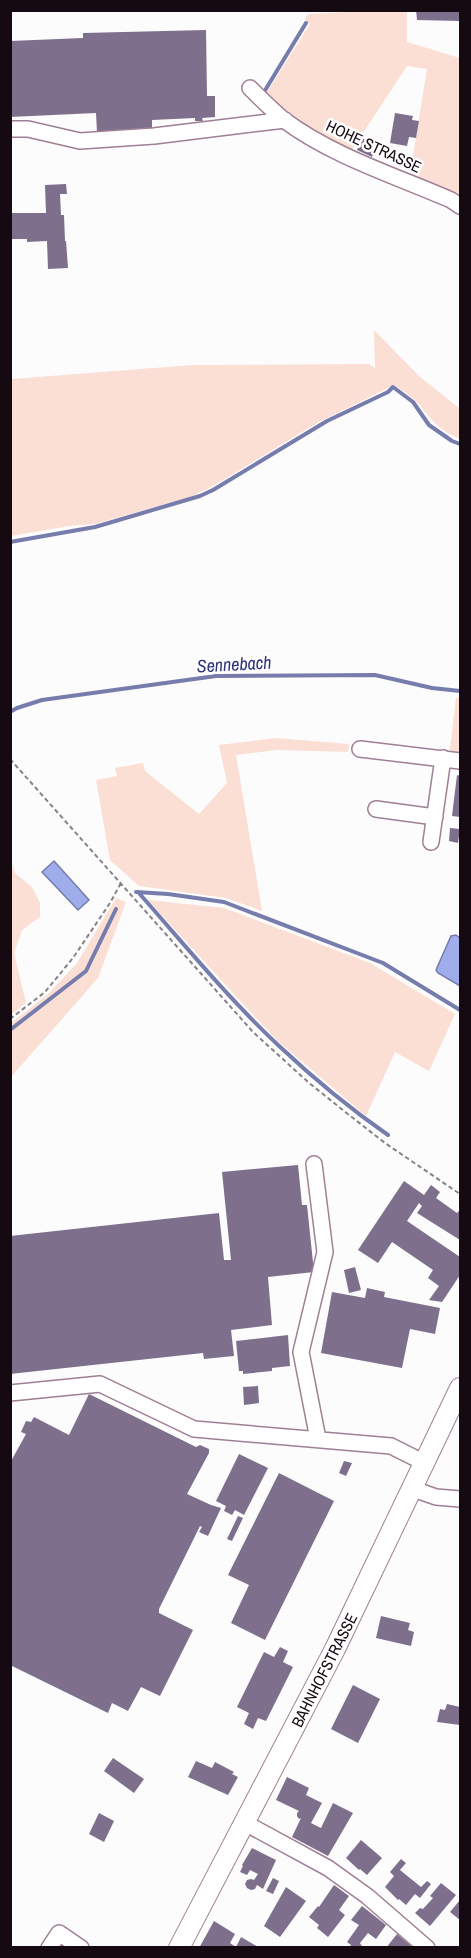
<svg xmlns="http://www.w3.org/2000/svg" width="471" height="1958" font-family="'Archivo Narrow',sans-serif">
  <style>
    .green { fill: #fbdfd5 }
    .water { fill: #a0adec; stroke: #767cab; stroke-width: 1.5 }
    .lines { fill: none; stroke-linecap: round; stroke-linejoin: round }
    .stream { stroke: #767cab; stroke-width: 4 }
    .building { fill: #7e6f8d }
    .minor-casing { stroke: #9f7f95; stroke-width: 18 }
    .major-casing { stroke: #9f7f95; stroke-width: 22 }
    .path { stroke: #888286; stroke-width: 2; stroke-dasharray: 4.5 3; stroke-linecap: butt }
    .minor { stroke: #fff; stroke-width: 15 }
    .major { stroke: #fff; stroke-width: 20 }
    .labels { text-anchor: middle; dominant-baseline: central; stroke-width: 5; stroke-linejoin: round; paint-order: stroke }
    .street-label { font-size: 16px; fill: #150a12; stroke: #fff }
    .water-label { font-size: 18px; font-style: italic; fill: #2d337c; stroke: #fff }
  </style>
  <rect width="100%" height="100%" fill="#fcfcfc"/>
  <path class="green" d="M366,11H407V42L460,58V194L410,174L427,69L407,66L351,151C318,134 294,120 265,95L310,24L305,20L308,14Z
    M374,330L419,376L460,409V439C437,429 432,420 417,402C411,396 402,390 394,385L317,423L215,485L193,496L95,524L69,526L11,536V379L193,365L369,364L375,368Z
    M456,698H460V757L449,756Z
    M275,738L349,744L348,752L277,750L236,755L262,911L226,898L139,886L110,860L96,780L117,776L115,768L143,763L145,771L199,814L227,783L219,745Z
    M10,860L15,873L32,887L40,903V917L22,930L14,953L26,1003L11,1015Z
    M116,898L126,902L98,978L11,1077V1023L47,995L77,963Z
    M148,900L224,908L370,963L455,1014L429,1071L395,1052L366,1116L279,1042L243,1004Z"/>
  <path class="water" d="M54,861L89,900L78,910L42,872Z
    M456,935L460,938V986L438,973L436,970L451,936Z"/>
  <g class="lines">
    <path class="stream" d="M264,92L306,23
      M10,542L95,527L200,496L213,490L327,421L388,392L393,387L413,402L429,425L452,441L460,444
      M10,712L17,708L42,700L216,676L375,675L432,688L460,691
      M136,892L168,894L224,902L383,963L460,1010
      M138,892C184,944 228,998 278,1045C312,1077 349,1108 388,1135
      M10,1030L86,971L116,909"/>
  </g>
  <path class="building" d="M416,10H460V21L417,20Z
    M206,30L207,96H215V117L202,118L203,121H195V118L152,120V130L97,133L96,113L10,117V41L83,38V33Z
    M395,113L413,116L412,120L419,121L416,138L409,137L407,146L390,143Z
    M362,138L377,144L372,157L357,150Z
    M66,184L67,194H60L61,215H64L65,241H66L68,268L48,269L47,241L27,242V239H10V213H46L45,185Z
    M457,775L460,776V817L452,816Z
    M450,828L460,829L458,843L449,841Z
    M298,1165L302,1205H307L314,1272L268,1277L272,1325L231,1330L234,1356L204,1359L203,1353L10,1374V1236L219,1213L224,1260H231L222,1172Z
    M404,1181L424,1195L431,1185L440,1192L436,1198L457,1213L459,1211L460,1213V1240L417,1213L422,1206L419,1203L407,1221L460,1257V1275L442,1302L429,1300L439,1286L428,1278L433,1270L392,1242L378,1263L358,1250Z
    M355,1267L361,1290L349,1293L344,1270Z
    M367,1288L385,1292L384,1297L440,1308L435,1334L410,1329L402,1368L321,1353L332,1292L365,1298Z
    M288,1335L290,1366L272,1368V1371L243,1374V1371H239L236,1341Z
    M258,1386L259,1403L244,1405L243,1387Z
    M89,1394L196,1447L200,1445L209,1449V1453L187,1494L211,1505L221,1508L208,1536L199,1532L202,1527L200,1526L159,1609V1613L193,1630L160,1696L141,1687L128,1711L112,1703L108,1713L10,1665V1463L26,1434L21,1432L26,1421L31,1422L34,1417L69,1435Z
    M239,1454L268,1468L244,1515L235,1510L232,1515L224,1511L226,1506L216,1501Z
    M344,1461L352,1463L346,1476L339,1473Z
    M279,1473L334,1501L265,1640L231,1623L249,1585L228,1575Z
    M238,1516L243,1518L232,1541L227,1539Z
    M381,1616L410,1623L408,1630L414,1632L411,1646L376,1638Z
    M280,1647L288,1651L283,1662L293,1667L266,1721L258,1718L253,1729L244,1724L249,1713L237,1707L264,1652L274,1657Z
    M353,1685L380,1699L358,1743L331,1729Z
    M447,1704L460,1707V1725L437,1722L440,1709L445,1710Z
    M113,1758L144,1779L134,1793L104,1771Z
    M196,1761L212,1768L215,1762L234,1772L232,1774L238,1777L228,1795L188,1777Z
    M287,1777L309,1788L306,1795L322,1803L311,1823L321,1828L333,1803L353,1813L328,1856L292,1837L301,1818L299,1819L297,1816V1813L299,1811L276,1800Z
    M99,1813L114,1821L104,1842L89,1834Z
    M361,1840L382,1858L367,1875L360,1869L359,1870L346,1858Z
    M252,1848L276,1860L263,1889L257,1885L255,1889L251,1890L247,1888L245,1884L247,1880L251,1879L254,1880L258,1874L250,1870L247,1875L240,1872L243,1866L242,1865Z
    M401,1859L406,1863L400,1870L421,1887L427,1881L431,1884L420,1898L415,1894L406,1905L399,1899L398,1900L385,1887L394,1876L390,1872Z
    M273,1878L279,1881L273,1894L266,1891Z
    M441,1883L456,1895L430,1926L415,1913L420,1908L423,1909L433,1898L430,1896Z
    M334,1885L349,1896L339,1910L345,1915L328,1937L317,1928L319,1925L309,1917L318,1906L319,1907Z
    M286,1887L306,1901L280,1937L264,1926Z
    M460,1900V1920L450,1912Z
    M362,1906L386,1925L376,1939L368,1933L360,1943L363,1948H349L351,1945L347,1942L359,1925L351,1920Z
    M214,1921L235,1934L230,1943L236,1947L241,1937L260,1948H199Z
    M397,1934L409,1944L413,1948H386Z"/>
  <g class="lines">
    <defs>
      <path id="minor" d="M250,88C261,99 272,110 284,120C332,156 396,176 451,200L460,206
        M10,129H28L80,141L154,136L285,120
        M360,749L460,761
        M376,809L435,817
        M431,842L443,758
        M314,1164L325,1252L301,1352L318,1439
        M10,1393L100,1384L194,1429L391,1446L425,1463
        M413,1489L436,1497L460,1499
        M245,1823L328,1868L367,1896L427,1948
        M49,1948L59,1933L81,1948"/>
      <path id="major" d="M179,1948L335,1649L460,1388"/>
    </defs>
    <use href="#minor" class="minor-casing"/>
    <use href="#major" class="major-casing"/>
    <path class="path" d="M10,759L253,1032L308,1082L344,1111L385,1143L460,1194
      M10,1019L45,992L73,958L110,903L121,883"/>
    <use href="#minor" class="minor"/>
    <use href="#major" class="major"/>
  </g>
  <g class="labels">
    <g class="street-label">
      <text transform="translate(374 146) rotate(25)">HOHE STRASSE</text>
      <text transform="translate(324 1670) rotate(-63)">BAHNHOFSTRASSE</text>
    </g>
    <g class="water-label">
      <text transform="translate(234 664) rotate(-3)">Sennebach</text>
    </g>
  </g>
  <rect width="471" height="1958" fill="none" stroke="#150a12" stroke-width="24"/>
</svg>
